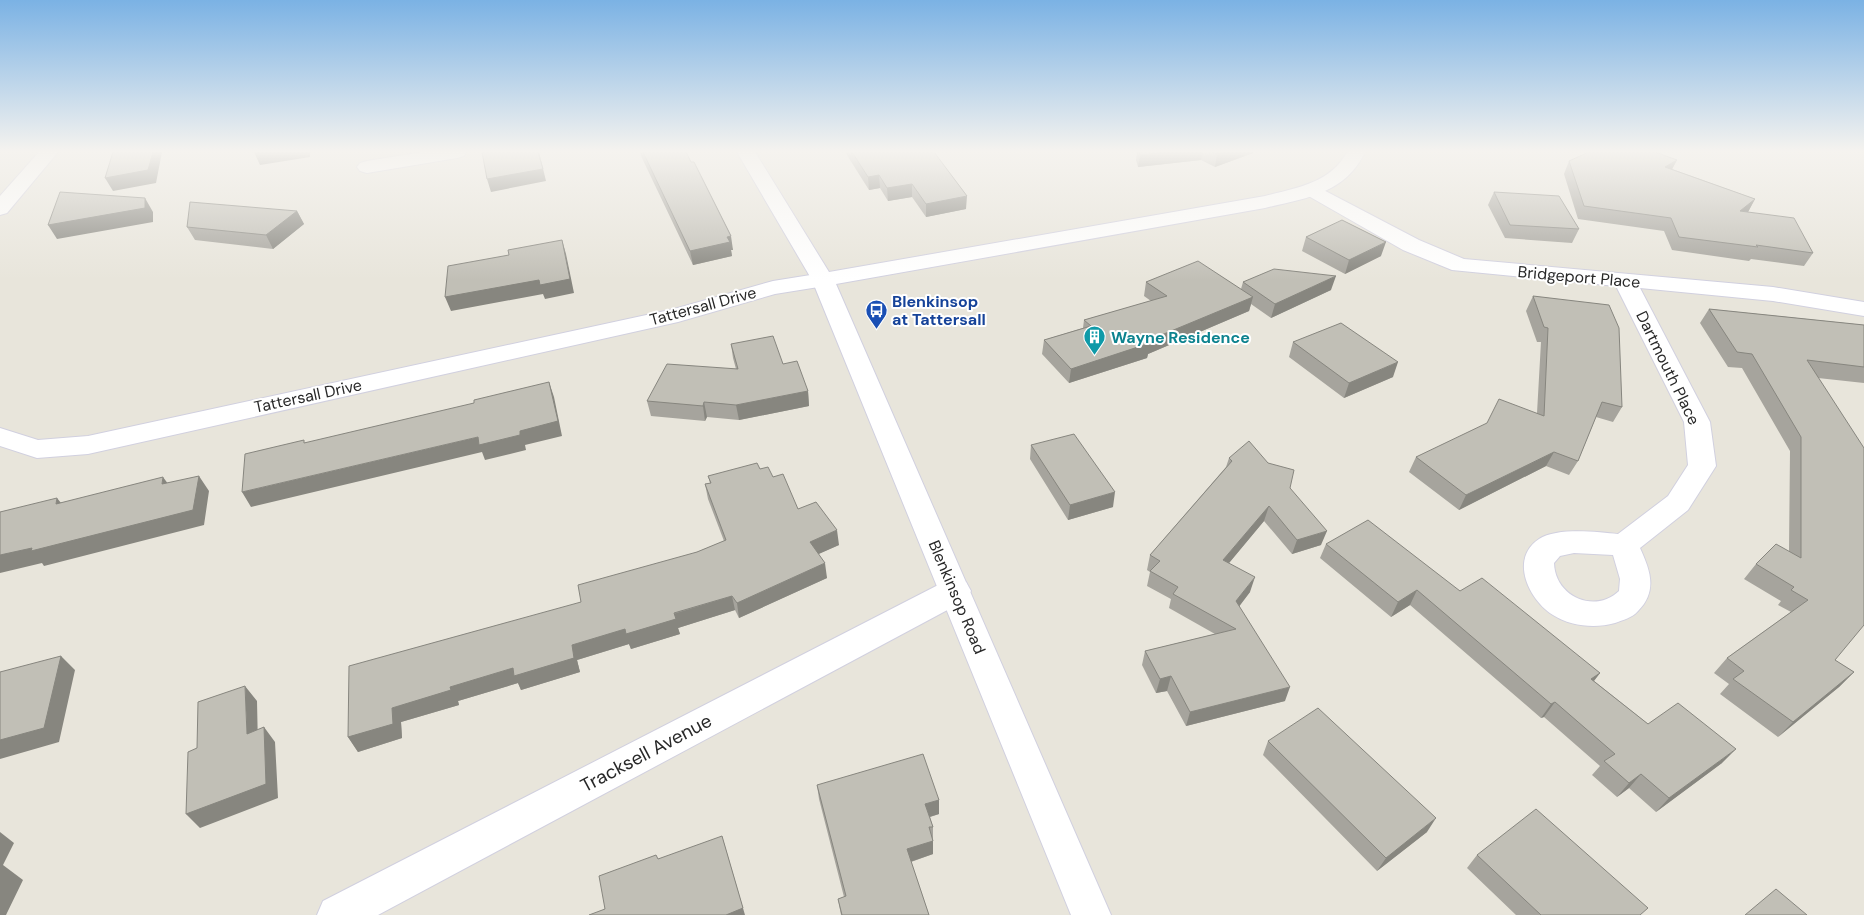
<svg xmlns="http://www.w3.org/2000/svg" width="1864" height="915" font-family="'DM Sans',sans-serif">
  <style>
    .lines { fill: none; stroke-linecap: round; stroke-linejoin: round }
    .street-casing { stroke: #d1d0df; stroke-width: 2 }
    .secondary-casing { stroke: #d1d0df; stroke-width: 2 }
    .street { fill: #fff; fill-rule: evenodd }
    .secondary { fill: #fff; fill-rule: evenodd }
    .wall { fill: #a6a49d }
    .shaded-wall { fill: #87867f }
    .building { fill: #c1bfb6; stroke: #87867f }
    .labels { text-anchor: middle; dominant-baseline: central; stroke-width: 4; stroke-linejoin: round; paint-order: stroke }
    .street-label { font-size: 16px; fill: #282828; stroke: #fff }
    .transit-label { font-size: 16px; font-weight: bold; fill: #164399; stroke: #fff; text-anchor: start }
    .culture-label { font-size: 16px; font-weight: bold; fill: #0d838f; stroke: #fff; text-anchor: start }
    .near-street-label { font-size: 19px; fill: #282828; stroke: #fff }
  </style>
  <rect width="100%" height="100%" fill="#e8e5db"/>
  <g class="lines">
    <defs>
      <path id="street" d="M39,152H58L7,213L0,215V196Z
        M423,152H466L464,156L457,158L367,173L360,171L357,167L360,163L367,161Z
        M1312,184L1419,240L1464,259L1773,287L1864,302V316L1773,301L1640,288L1710,422L1716,466L1688,510L1640,548C1650,570 1658,591 1638,611C1632,618 1623,620 1615,623C1595,629 1570,626 1553,615C1529,600 1509,559 1539,539C1557,527 1598,532 1618,534L1668,496L1688,465L1684,422L1616,286L1452,270L1403,250L1305,194L1302,190L1305,186ZM1574,553L1613,555L1620,579L1619,591C1595,614 1555,597 1554,563L1560,556Z
        M823,273L831,275L834,280L831,285L775,294L678,322L88,454L37,458L0,446V428L38,440L88,436L674,309L773,281Z
        M955,579L966,582L971,591L966,600L378,915H317L323,901L944,582Z"/>
      <path id="secondary" d="M737,152H755L829,272L1265,196C1296,188 1331,183 1347,152H1365C1345,194 1306,198 1265,208L836,284L1111,915H1071L812,280Z"/>
    </defs>
    <use href="#street" class="street-casing"/>
    <use href="#secondary" class="secondary-casing"/>
    <use href="#street" class="street"/>
    <use href="#secondary" class="secondary"/>
  </g>
  <path class="wall" d="M640,152H686L733,250H731L732,256L693,265L641,156Z
    M845,152H934L966,209L926,217L912,197L888,201L880,188L869,190Z
    M1137,152H1253V153L1215,167L1201,160L1138,167L1136,160Z
    M1677,160L1672,169L1755,199L1748,212L1813,253L1804,266L1751,259L1749,261L1672,250L1664,231L1578,219L1564,174L1569,161Z
    M1494,192L1579,229L1572,243L1505,238L1488,205Z
    M297,211L304,224L273,249L195,240L187,227Z
    M1306,237L1381,256L1345,274L1302,251Z
    M1146,282L1241,289L1243,282L1331,290L1271,318L1251,304L1249,311L1148,354L1147,358L1069,383L1042,354L1044,340L1083,328L1084,320L1151,301L1144,296Z
    M1533,296L1622,407L1613,422L1596,417L1578,461L1569,475L1546,466L1459,510L1409,472L1416,457L1537,413L1541,342H1537L1526,311Z
    M1709,309L1864,325V383L1818,378L1835,660L1854,672L1839,687L1778,737L1720,694L1729,684L1714,673L1727,658L1791,612L1778,605L1781,601L1744,579L1756,564L1789,551L1790,451L1742,368L1728,367L1700,323Z
    M1293,342L1393,377L1344,398L1289,357Z
    M731,344L783,364L808,391L809,406L739,420L707,417L705,421L651,416L647,401L736,369L733,358Z
    M1031,445L1113,507L1068,520L1030,459Z
    M1229,458L1290,488L1321,545L1292,554L1264,521L1229,563L1250,592L1239,606L1285,701L1186,726L1167,691L1156,693L1142,665L1145,651L1215,634L1169,608L1171,599L1147,586L1150,572L1147,570L1150,555L1226,467Z
    M760,469L773,477L798,509L839,545L818,554L827,578L739,618L735,610L678,628L680,634L631,649L629,644L577,660L580,672L521,690L518,683L458,701L459,705L401,722L402,738L358,752L348,737L697,552L724,541L708,499L705,484L710,483L708,476Z
    M1326,544L1460,591L1600,673L1594,681L1648,724L1722,763L1656,812L1629,788L1617,797L1592,775L1600,766L1544,717L1541,718L1410,605L1391,617L1320,558Z
    M1268,741L1427,832L1377,871L1263,755Z
    M817,785L939,800V814L930,817L933,827V854L911,862L929,915H841L838,899L844,897L819,799Z
    M1477,855L1640,915H1516L1467,868Z"/>
  <path class="shaded-wall" d="M153,152H162L156,183L113,191L105,178Z
    M254,152H310V157L260,165Z
    M539,152L546,181L491,192L487,179Z
    M1166,152H1203L1201,160L1138,167L1140,155Z
    M1223,152H1253V153L1215,167L1217,154Z
    M1677,160L1670,173L1665,167Z
    M879,175L880,188L869,190L868,177Z
    M912,184V197L888,201L887,188Z
    M967,196L966,209L926,217V204Z
    M145,198L153,212V222L57,239L48,225Z
    M1755,199L1748,212L1740,211Z
    M297,211L304,224L273,249L266,235Z
    M731,236L733,250H731L732,256L693,265L690,251L727,237Z
    M562,240L566,254L574,293L545,299L543,294L451,311L445,297Z
    M1386,242L1381,256L1345,274L1349,260Z
    M1336,276L1331,290L1271,318L1275,304Z
    M1253,297L1249,311L1148,354L1147,358L1069,383L1071,369L1147,341Z
    M1398,362L1393,377L1344,398L1349,383Z
    M549,382L554,397L562,436L525,445L526,450L485,460L482,452L251,507L242,492L478,437L520,431Z
    M808,391L809,406L739,420L736,405Z
    M704,402L707,417L705,421L703,406Z
    M1554,452L1546,466L1459,510L1466,495Z
    M199,476L209,491L204,525L44,566L42,563L0,573V555Z
    M163,477L174,492L162,484Z
    M1115,492L1113,507L1068,520L1070,505Z
    M57,498L69,513L56,504Z
    M1269,506L1264,521L1219,575L1223,560Z
    M837,530L839,545L812,557L810,542Z
    M1327,531L1321,545L1292,554L1297,540Z
    M825,563L827,578L739,618L737,603Z
    M1255,577L1250,592L1232,616L1236,601Z
    M1417,590L1410,605L1391,617L1398,602Z
    M732,596L735,610L678,628L680,634L631,649L629,644L577,660L580,672L521,690L518,683L458,701L459,705L401,722L402,738L358,752L348,737L392,708L450,687L572,645Z
    M61,656L75,670L59,742L0,759V740Z
    M1854,672L1839,687L1778,737L1793,722Z
    M1600,673L1589,687L1591,679Z
    M1171,676L1167,691L1156,693L1160,679Z
    M245,686L257,701L258,748L247,734Z
    M1290,687L1285,701L1186,726L1190,712Z
    M1555,702L1544,717L1541,718L1551,704Z
    M264,727L275,742L278,798L200,828L186,814Z
    M1736,749L1722,763L1656,812L1669,798Z
    M1641,774L1629,788L1617,797L1629,783Z
    M939,800V814L926,818L925,804Z
    M1436,818L1427,832L1377,871L1386,858Z
    M0,832L14,843L3,865L23,880L6,915H0Z
    M722,836L745,915H726Z
    M933,841V854L907,863V849Z"/>
  <path class="building" d="M113,152H153L148,170L105,178Z
    M482,152H538L543,169L487,179Z
    M643,152H686L691,162H694L731,236L727,237L730,242L690,251Z
    M852,152H934L967,196L926,204L912,184L887,188L879,175L868,177Z
    M1139,152H1166L1140,155Z
    M1212,152H1223L1217,154Z
    M1589,152H1655L1677,160L1665,167L1755,199L1740,211L1794,218L1813,253L1756,245L1758,247L1679,237L1671,218L1584,206L1569,161Z
    M60,192L145,198V208L48,225Z
    M1494,192L1559,196L1579,229L1510,225Z
    M190,202L297,211L266,235L187,227Z
    M1342,220L1386,242L1349,260L1306,237Z
    M562,240L570,279L540,285L539,280L445,297L448,266L509,255L508,250Z
    M1198,261L1253,297L1147,341L1150,343L1071,369L1044,340L1091,326L1084,320L1167,296L1146,282Z
    M1274,269L1336,276L1275,304L1243,282Z
    M1533,296L1609,305L1619,328L1622,407L1602,402L1578,461L1554,452L1466,495L1416,457L1487,423L1499,399L1544,416L1548,328L1544,327Z
    M1709,309L1864,325V367L1807,360L1864,448V625L1835,660L1854,672L1793,722L1733,679L1744,671L1727,658L1808,600L1791,590L1794,587L1756,564L1776,544L1801,558V437L1752,354L1737,352Z
    M1341,323L1398,362L1349,383L1293,342Z
    M773,336L783,364L797,361L808,391L736,405L704,402L703,406L647,401L667,364L738,369L731,344Z
    M549,382L558,421L520,431V435L479,445L478,437L242,492L245,454L304,440V443L474,403V400Z
    M1074,434L1115,492L1070,505L1031,445Z
    M1249,441L1268,463L1294,470L1290,488L1327,531L1297,540L1269,506L1223,560L1255,577L1236,601L1290,687L1190,712L1171,676L1160,679L1145,651L1236,629L1173,594L1178,587L1150,571L1160,561L1150,555L1232,461L1229,458Z
    M757,463L760,469L768,467L773,477L783,474L798,509L816,502L837,530L810,542L825,563L737,603L732,596L674,613L676,619L626,634L625,629L572,645L574,658L514,676L513,668L450,687L451,690L392,708L393,724L348,737L349,666L581,602L578,585L697,552L726,540L705,484L711,483L708,476Z
    M199,476L193,510L31,551L32,548L0,555V512L57,498L56,504L163,477L162,484Z
    M1368,520L1460,591L1482,578L1600,673L1591,679L1648,724L1678,703L1736,749L1669,798L1641,774L1629,783L1604,761L1615,754L1555,702L1551,704L1417,590L1398,602L1326,544Z
    M61,656L44,728L0,740V672Z
    M245,686L247,734L264,727L266,784L186,814L188,752L197,748L198,702Z
    M1318,708L1436,818L1386,858L1268,741Z
    M923,754L939,800L925,804L933,827H929L933,841L907,849L929,915H842L838,899L846,896L817,785Z
    M1536,809L1648,908L1640,915H1541L1477,855Z
    M722,836L743,908L726,915H589L605,909L599,876L656,855L658,859Z
    M1776,889L1807,915H1745Z"/>
  <linearGradient id="sky" x2="0" y2="1"><stop stop-color="#7bb2e4"/><stop offset="0.54" stop-color="#f5f3ef"/><stop offset="1" stop-color="#f5f3ef" stop-opacity="0"/></linearGradient>
  <rect width="1864" height="280" fill="url(#sky)"/>
  <defs>
    <symbol id="bus-pin" viewBox="-11 -11 22 30"><path d="M0 17L-7.5 6A9.5 9.5 0 1 1 7.5 6Z" fill="#1a4fb4" stroke="#fff"/><path d="M-5-6H5V4H4V6H2V4H-2V6H-4V4H-5ZM-3.5-4V0h7V-4ZM-3.5 1.2v1.5H-2V1.2ZM2 1.2v1.5H3.5V1.2Z" fill="#fff"/></symbol>
    <symbol id="building-pin" viewBox="-11 -11 22 30"><path d="M0 17L-7.5 6A9.5 9.5 0 1 1 7.5 6Z" fill="#0f9aa8" stroke="#fff"/><path d="M-4-6H4V6H1V3H-1V6H-4ZM-2.5-4.3h1.7v1.8h-1.7ZM.8-4.3h1.7v1.8H.8ZM-2.5-1h1.7V.8h-1.7ZM.8-1h1.7V.8H.8Z" fill="#fff"/></symbol>
  </defs>
  <g fill-rule="evenodd">
    <use href="#bus-pin" x="864" y="298" width="25" height="34"/>
    <use href="#building-pin" x="1082" y="324" width="25" height="34"/>
  </g>
  <g class="labels">
    <g class="street-label">
      <text transform="translate(1579 277) rotate(5)">Bridgeport Place</text>
      <text transform="translate(703 306) rotate(-15)">Tattersall Drive</text>
      <text transform="translate(1668 368) rotate(64)">Dartmouth Place</text>
      <text transform="translate(308 396) rotate(-12)">Tattersall Drive</text>
      <text transform="translate(957 597) rotate(67)">Blenkinsop Road</text>
    </g>
    <g class="transit-label">
      <text x="892" y="301">Blenkinsop<tspan x="892" dy="18">at Tattersall</tspan></text>
    </g>
    <g class="culture-label">
      <text x="1111" y="337">Wayne Residence</text>
    </g>
    <g class="near-street-label">
      <text transform="translate(646 753) rotate(-28)">Tracksell Avenue</text>
    </g>
  </g>
</svg>
